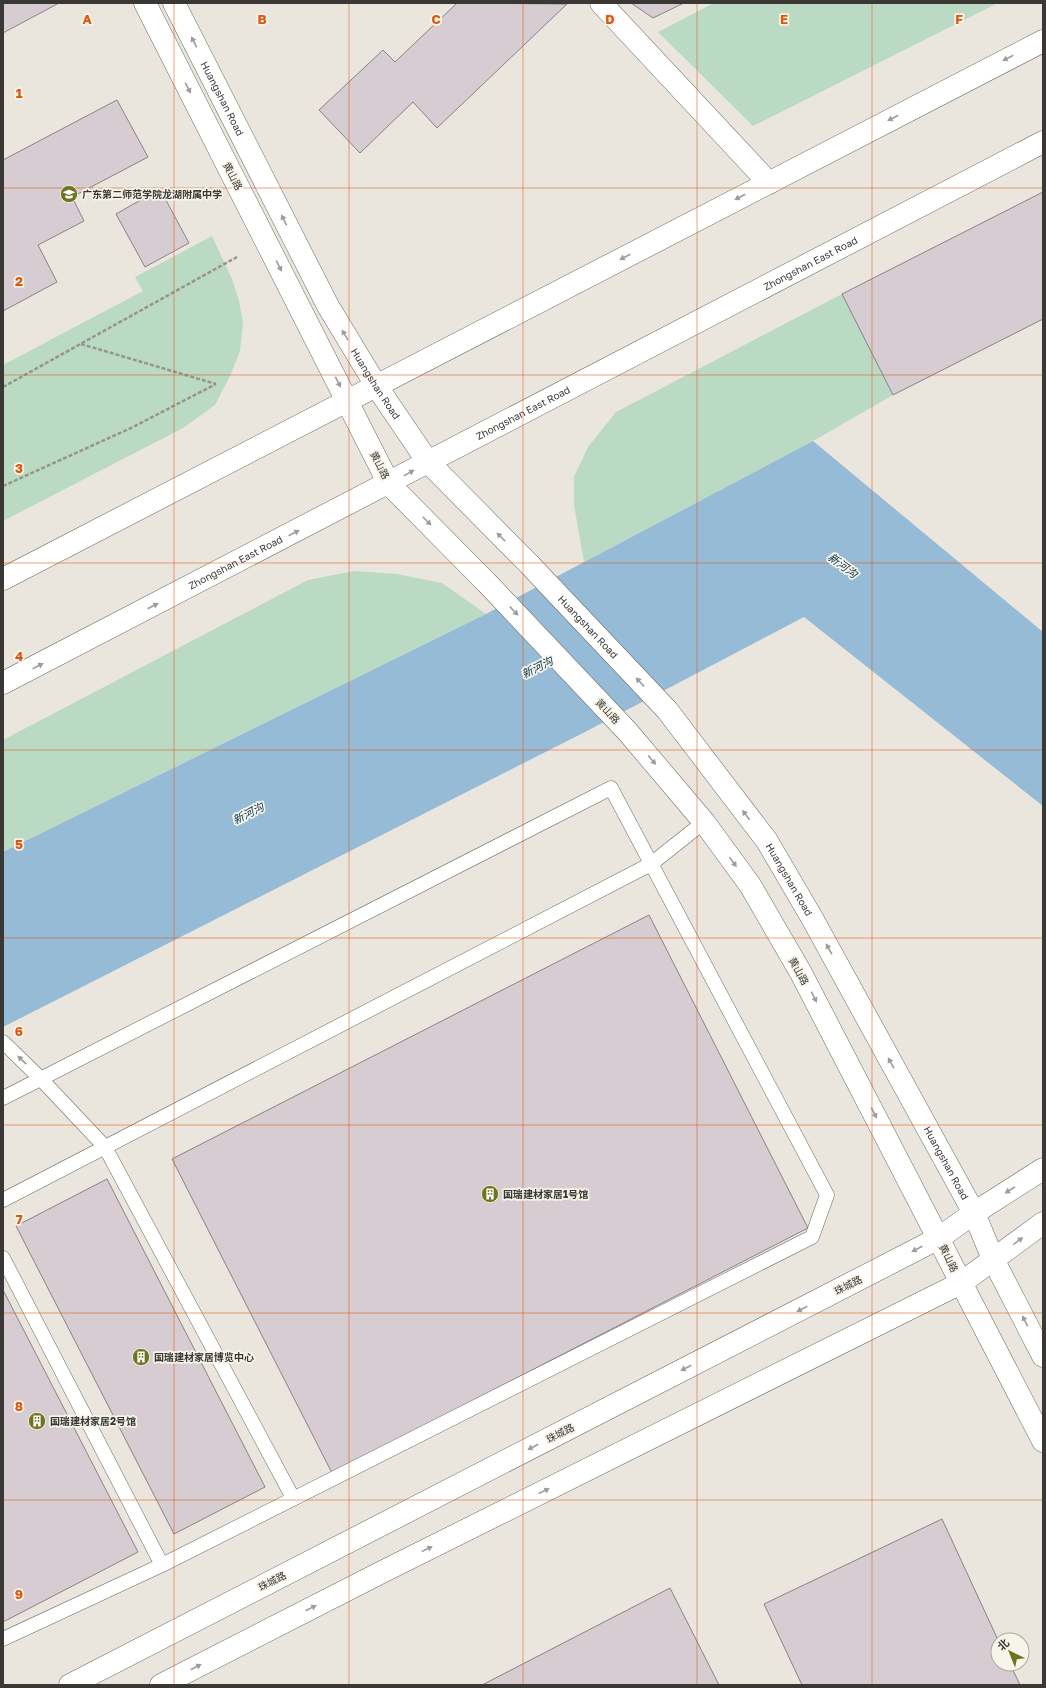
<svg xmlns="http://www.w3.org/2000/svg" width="1046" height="1688" font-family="'Golos Text','Noto Sans SC',sans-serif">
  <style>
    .green { fill: #bbdac3 }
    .water { fill: #96bbd7 }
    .building { fill: #d6ccd1; stroke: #8b8287 }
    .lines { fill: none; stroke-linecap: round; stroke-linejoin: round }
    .service-casing { stroke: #6d6b62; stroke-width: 15 }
    .minor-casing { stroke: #6d6b62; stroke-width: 23 }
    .tertiary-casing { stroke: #6d6b62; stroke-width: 23 }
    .primary-casing { stroke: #6d6b62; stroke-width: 23 }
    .path { stroke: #97948d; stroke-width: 2.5; stroke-dasharray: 4 2; stroke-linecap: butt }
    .service { stroke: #fff; stroke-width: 14 }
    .minor { stroke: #fff; stroke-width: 22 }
    .tertiary { stroke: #fff; stroke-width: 22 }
    .primary { stroke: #fff; stroke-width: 22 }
    .oneway { fill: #9c9c9a }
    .grid { fill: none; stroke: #df570e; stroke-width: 1; stroke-opacity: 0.55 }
    .labels { text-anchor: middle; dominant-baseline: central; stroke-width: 3.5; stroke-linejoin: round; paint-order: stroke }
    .street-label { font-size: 10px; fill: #393834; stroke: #f7f4ea }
    .poi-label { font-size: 10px; font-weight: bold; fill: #393834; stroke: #f7f4ea; text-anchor: start }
    .water-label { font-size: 11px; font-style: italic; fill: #00324d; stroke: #f7f4ea }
    .grid-label { font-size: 13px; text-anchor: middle; font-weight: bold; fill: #df570e; stroke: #f7f4ea; stroke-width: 3.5; stroke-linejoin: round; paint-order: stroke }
  </style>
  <rect width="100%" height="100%" fill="#eae6dd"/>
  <path class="green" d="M714,3H998L753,126L658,32Z
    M1043,192V319L893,395L813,441L584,562L574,505V477L588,447L616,412L842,294Z
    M212,236L232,279L239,301L243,323L240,351L230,376L215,405L183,428L3,521V365L143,291L135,277Z
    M354,571L397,574L442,583L486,614L3,852V740L308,580Z"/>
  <path class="water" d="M813,441L1043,632V806L804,617L583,733L3,1027V852L486,614Z"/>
  <path class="building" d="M3,3H59L3,33Z
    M457,3L567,4L437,128L413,102L360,153L319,110L383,50L395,62Z
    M631,3H684L653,18Z
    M117,100L148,157L72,197L84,221L38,245L57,282L3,311V160Z
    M160,189L189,243L145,267L116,214Z
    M1043,192V319L893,395L842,294Z
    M649,915L808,1228L332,1473L172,1159Z
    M107,1179L265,1487L174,1534L16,1226Z
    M3,1290L138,1552L3,1622Z
    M942,1519L998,1640V1664H1010L1020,1685H802L764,1604Z
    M670,1588L719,1685H482Z"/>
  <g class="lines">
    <defs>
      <path id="service" d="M3,1042L40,1078L105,1147L293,1498
        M3,1098L611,788L827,1195L812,1237L162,1565L3,1639
        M3,1200L651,864L704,822
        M3,1258L162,1565"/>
      <path id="minor" d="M601,3L769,183"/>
      <g id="tertiary">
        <path d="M145,3L389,484L487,583L627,731L704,822L750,885L801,973L1043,1441"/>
        <path id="s1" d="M174,3L328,306L377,387L428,462L529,564L667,710L767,841L812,918L974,1213L993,1259L1043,1356"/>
        <path d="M70,1685L939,1238L974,1213L1043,1169"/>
        <path d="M161,1685L382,1572L961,1283L1043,1223"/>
      </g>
      <g id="primary">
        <path d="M3,579L1043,41"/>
        <path id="s2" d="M3,683L1043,142"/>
      </g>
    </defs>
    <use href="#service" class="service-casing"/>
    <use href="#minor" class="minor-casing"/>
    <use href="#tertiary" class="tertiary-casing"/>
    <use href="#primary" class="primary-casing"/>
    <path class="path" d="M81,344L216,384
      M3,387L237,257
      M3,486L131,428L216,384"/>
    <use href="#service" class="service"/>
    <use href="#minor" class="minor"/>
    <use href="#tertiary" class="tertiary"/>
    <use href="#primary" class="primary"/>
  </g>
  <defs><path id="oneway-solid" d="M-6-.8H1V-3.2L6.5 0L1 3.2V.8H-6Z"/></defs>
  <g class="oneway">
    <use href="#oneway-solid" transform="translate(194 42) rotate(-117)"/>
    <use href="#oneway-solid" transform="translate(1008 58) rotate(153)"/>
    <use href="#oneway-solid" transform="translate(188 88) rotate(63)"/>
    <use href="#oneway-solid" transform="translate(893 118) rotate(153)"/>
    <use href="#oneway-solid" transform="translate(740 197) rotate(153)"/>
    <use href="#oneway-solid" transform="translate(284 220) rotate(-117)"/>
    <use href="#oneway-solid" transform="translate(625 257) rotate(153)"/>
    <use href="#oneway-solid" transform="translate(279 266) rotate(63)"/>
    <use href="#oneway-solid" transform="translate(345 335) rotate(-121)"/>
    <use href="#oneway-solid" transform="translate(338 382) rotate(63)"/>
    <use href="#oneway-solid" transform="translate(409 473) rotate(-29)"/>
    <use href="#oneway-solid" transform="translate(427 521) rotate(45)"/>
    <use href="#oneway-solid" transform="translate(294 533) rotate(-27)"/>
    <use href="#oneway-solid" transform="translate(501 537) rotate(-135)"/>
    <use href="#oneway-solid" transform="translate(153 606) rotate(-27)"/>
    <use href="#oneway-solid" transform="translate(514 611) rotate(47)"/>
    <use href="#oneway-solid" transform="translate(38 666) rotate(-27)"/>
    <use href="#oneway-solid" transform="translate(640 682) rotate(-133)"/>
    <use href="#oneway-solid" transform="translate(652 760) rotate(50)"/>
    <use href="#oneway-solid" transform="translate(746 815) rotate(-127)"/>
    <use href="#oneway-solid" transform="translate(733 862) rotate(54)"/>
    <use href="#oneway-solid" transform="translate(829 949) rotate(-119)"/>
    <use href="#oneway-solid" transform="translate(814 997) rotate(63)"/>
    <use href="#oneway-solid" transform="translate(22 1060) rotate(-136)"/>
    <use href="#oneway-solid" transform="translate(891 1063) rotate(-119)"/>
    <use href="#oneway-solid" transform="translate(874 1113) rotate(63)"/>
    <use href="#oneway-solid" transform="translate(1010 1190) rotate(148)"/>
    <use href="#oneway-solid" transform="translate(1018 1241) rotate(-36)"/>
    <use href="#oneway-solid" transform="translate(917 1249) rotate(153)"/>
    <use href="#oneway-solid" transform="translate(802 1309) rotate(153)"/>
    <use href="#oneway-solid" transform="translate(1025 1321) rotate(-117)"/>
    <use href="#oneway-solid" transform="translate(686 1368) rotate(153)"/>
    <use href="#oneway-solid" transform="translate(533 1447) rotate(153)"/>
    <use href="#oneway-solid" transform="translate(544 1491) rotate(-26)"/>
    <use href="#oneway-solid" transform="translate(427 1549) rotate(-26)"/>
    <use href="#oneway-solid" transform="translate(311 1608) rotate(-27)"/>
    <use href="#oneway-solid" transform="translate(196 1667) rotate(-27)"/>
  </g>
  <path class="grid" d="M174,3V1685M349,3V1685M523,3V1685M697,3V1685M872,3V1685M3,188H1043M3,375H1043M3,563H1043M3,750H1043M3,938H1043M3,1125H1043M3,1313H1043M3,1500H1043"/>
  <defs>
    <symbol id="school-disc" viewBox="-11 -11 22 22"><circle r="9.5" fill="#6f751e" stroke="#f7f4ea"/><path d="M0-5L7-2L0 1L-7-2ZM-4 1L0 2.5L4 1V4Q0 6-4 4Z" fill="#fff"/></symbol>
    <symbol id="building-disc" viewBox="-11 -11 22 22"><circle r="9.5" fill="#6f751e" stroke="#f7f4ea"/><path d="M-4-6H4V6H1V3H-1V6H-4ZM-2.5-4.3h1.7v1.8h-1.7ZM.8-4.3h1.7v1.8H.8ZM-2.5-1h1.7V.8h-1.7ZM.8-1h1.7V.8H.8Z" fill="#fff"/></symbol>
  </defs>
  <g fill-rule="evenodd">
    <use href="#school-disc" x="59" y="184" width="20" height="20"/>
    <use href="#building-disc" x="480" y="1184" width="20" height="20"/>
    <use href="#building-disc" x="131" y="1347" width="20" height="20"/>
    <use href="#building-disc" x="27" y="1411" width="20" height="20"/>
  </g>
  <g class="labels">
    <g class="street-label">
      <text stroke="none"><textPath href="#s1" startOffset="107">Huangshan Road</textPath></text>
      <text transform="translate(233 176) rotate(63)">黄山路</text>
      <text stroke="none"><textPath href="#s2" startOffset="910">Zhongshan East Road</textPath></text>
      <text stroke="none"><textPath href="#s1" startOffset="431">Huangshan Road</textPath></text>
      <text stroke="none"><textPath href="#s2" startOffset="586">Zhongshan East Road</textPath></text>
      <text transform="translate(380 465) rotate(63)">黄山路</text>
      <text stroke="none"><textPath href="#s2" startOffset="262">Zhongshan East Road</textPath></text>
      <text stroke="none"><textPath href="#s1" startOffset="755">Huangshan Road</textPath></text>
      <text transform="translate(608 711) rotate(47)">黄山路</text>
      <text stroke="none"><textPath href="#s1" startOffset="1079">Huangshan Road</textPath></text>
      <text transform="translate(799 971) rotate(61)">黄山路</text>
      <text stroke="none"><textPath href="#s1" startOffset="1403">Huangshan Road</textPath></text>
      <text transform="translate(949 1258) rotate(64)">黄山路</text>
      <text transform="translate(848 1285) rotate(-27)">珠城路</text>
      <text transform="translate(560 1433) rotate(-27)">珠城路</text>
      <text transform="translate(272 1581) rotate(-27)">珠城路</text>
    </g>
    <g class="poi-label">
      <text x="82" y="194">广东第二师范学院龙湖附属中学</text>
      <text x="503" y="1194">国瑞建材家居1号馆</text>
      <text x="154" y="1357">国瑞建材家居博览中心</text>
      <text x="50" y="1421">国瑞建材家居2号馆</text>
    </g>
    <g class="water-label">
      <text transform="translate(843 565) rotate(37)">新河沟</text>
      <text transform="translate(537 667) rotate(-27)">新河沟</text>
      <text transform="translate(248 813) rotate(-27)">新河沟</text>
    </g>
  </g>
  <g class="grid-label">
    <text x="87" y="24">A</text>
    <text x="262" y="24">B</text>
    <text x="436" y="24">C</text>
    <text x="610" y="24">D</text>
    <text x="784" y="24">E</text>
    <text x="959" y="24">F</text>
    <text x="19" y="98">1</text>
    <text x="19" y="286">2</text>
    <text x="19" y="473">3</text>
    <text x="19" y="661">4</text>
    <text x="19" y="849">5</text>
    <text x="19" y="1036">6</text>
    <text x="19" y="1224">7</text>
    <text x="19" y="1411">8</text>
    <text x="19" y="1599">9</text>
  </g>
  <rect width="1046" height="1688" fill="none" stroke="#393834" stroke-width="8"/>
  <g transform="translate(1010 1652) rotate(317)"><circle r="19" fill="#f7f4ea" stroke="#aba9a1"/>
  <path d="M0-3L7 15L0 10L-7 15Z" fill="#6f751e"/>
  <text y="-6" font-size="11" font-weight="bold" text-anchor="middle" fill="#393834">北</text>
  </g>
</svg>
